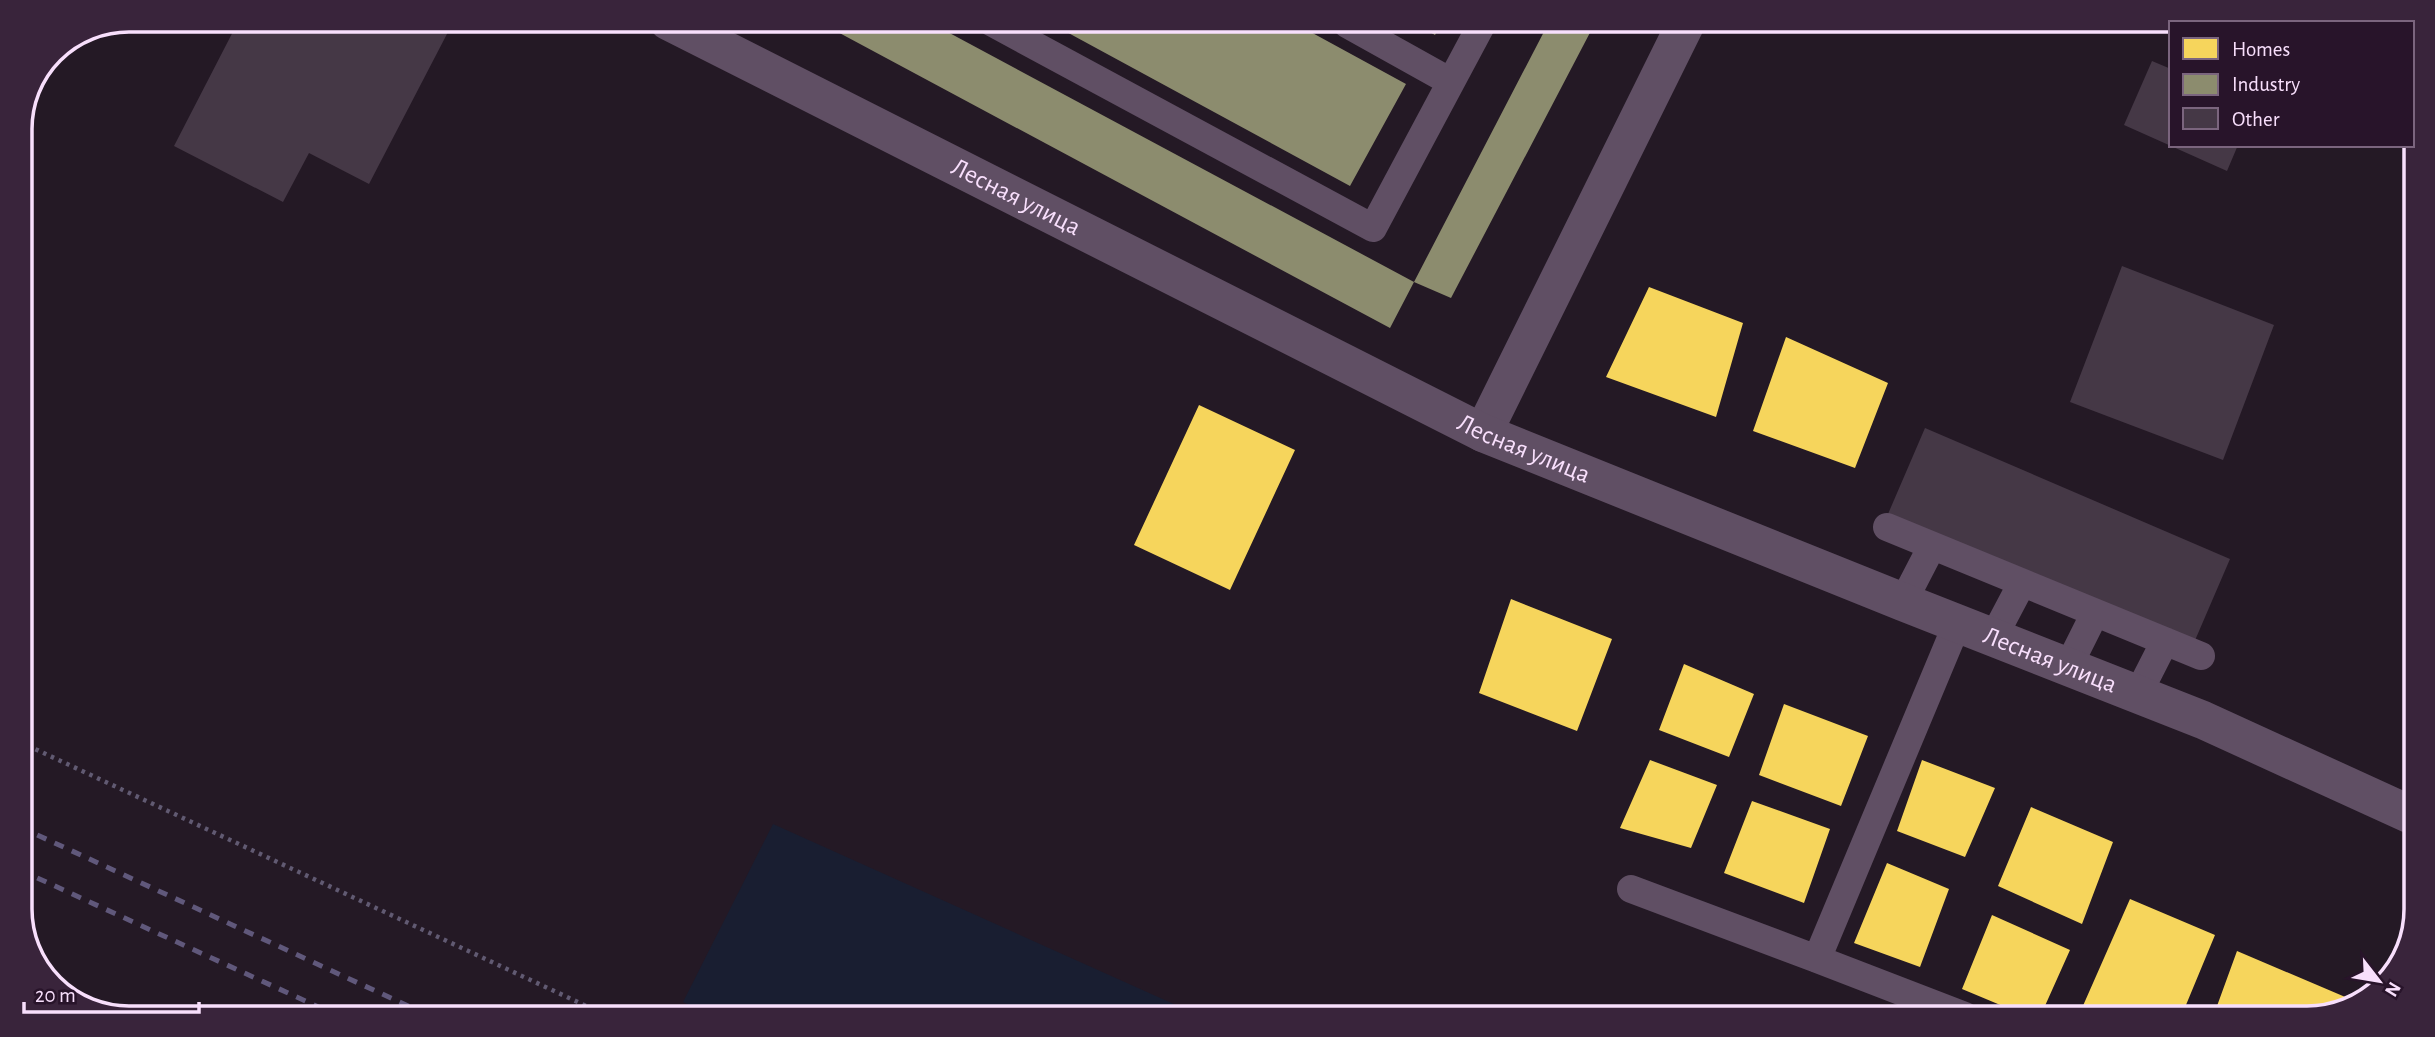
<svg xmlns="http://www.w3.org/2000/svg" width="2435" height="1037" font-family="'Alegreya Sans',sans-serif">
  <style>
    .green { fill: #191e31 }
    .homes { fill: #f6d55c }
    .industry { fill: #8c8c6e }
    .building { fill: #453846 }
    .lines { fill: none; stroke-linecap: round; stroke-linejoin: round }
    .path { stroke: #615a72; stroke-width: 4.5; stroke-dasharray: 3.5 5; stroke-linecap: butt }
    .service { stroke: #604f64; stroke-width: 28 }
    .minor { stroke: #604f64; stroke-width: 38 }
    .tertiary { stroke: #604f64; stroke-width: 38 }
    .rail { stroke: #60587b; stroke-width: 5; stroke-dasharray: 10 9; stroke-linecap: butt }
    .labels { text-anchor: middle; dominant-baseline: central; stroke-width: 7; stroke-linejoin: round; paint-order: stroke }
    .street-label { font-size: 26px; fill: #f8dffc; stroke: #28142a }
    .rim { fill: none; stroke: #f8dffc; stroke-width: 3.5 }
  </style>
  <rect width="100%" height="100%" fill="#241925"/>
  <path class="green" d="M773,824L1196,1014L704,1012L683,1002Z"/>
  <path class="homes" d="M1649,287L1743,323L1716,417L1606,377Z
    M1786,337L1888,383L1855,468L1753,431Z
    M1199,405L1295,450L1230,590L1134,545Z
    M1511,599L1612,639L1577,731L1479,693Z
    M1684,664L1754,694L1729,757L1659,730Z
    M1784,704L1868,736L1841,806L1759,775Z
    M1650,760L1717,785L1691,848L1620,828Z
    M1922,760L1995,788L1965,857L1897,831Z
    M1752,801L1830,829L1804,903L1724,873Z
    M2031,807L2113,842L2082,924L1998,886Z
    M1887,863L1949,889L1920,967L1854,943Z
    M2130,899L2215,935L2181,1017H2107L2082,1008Z
    M1992,915L2070,950L2040,1017H2029L1962,989Z
    M2237,951L2357,1002L2307,1018L2213,1017Z"/>
  <path class="industry" d="M819,22H929L1414,282L1548,24L1594,25L1451,298L1414,282L1390,328Z
    M1050,23L1296,24L1406,84L1350,186Z
    M1416,24H1441L1435,35Z"/>
  <path class="building" d="M239,20H425L448,32L369,184L309,153L283,202L174,146Z
    M2152,61L2171,69V145H2238L2227,171L2124,125Z
    M2122,266L2274,325L2223,460L2070,402Z
    M1925,428L2230,559L2193,645L1888,514Z"/>
  <g class="lines">
    <path class="path" d="M20,742L597,1011"/>
    <path class="service" d="M991,22L1373,228L1482,24
      M1347,24L1451,82
      M1887,527L2201,656
      M1903,602L1932,546
      M1957,624L1817,959L1965,1016
      M1993,638L2022,583
      M2068,667L2095,613
      M2138,694L2165,641
      M1631,889L1817,959"/>
    <path class="minor" d="M1483,433L1685,25"/>
    <path class="tertiary" id="s1" d="M668,21L1483,433L1903,602L2203,720L2409,814"/>
    <path class="rail" d="M20,827L419,1011
      M20,870L325,1010"/>
  </g>
  <g class="labels">
    <g class="street-label">
      <text stroke="none"><textPath href="#s1" startOffset="390">Лесная улица</textPath></text>
      <text stroke="none"><textPath href="#s1" startOffset="957">Лесная улица</textPath></text>
      <text stroke="none"><textPath href="#s1" startOffset="1524">Лесная улица</textPath></text>
    </g>
  </g>
  <path d="M0 0H2435V1037H0ZM129 32H2307A97 97 0 0 1 2404 129V909A97 97 0 0 1 2307 1006H129A97 97 0 0 1 32 909V129A97 97 0 0 1 129 32Z" fill="#39243b" fill-rule="evenodd"/>
  <path class="rim" d="M129 32H2307A97 97 0 0 1 2404 129V909A97 97 0 0 1 2307 1006H129A97 97 0 0 1 32 909V129A97 97 0 0 1 129 32Z"/>
  <rect x="2169" y="21" width="245" height="126" fill="#28142a" stroke="#7b657e" stroke-width="2"/>
  <rect x="2183" y="38" width="35" height="21" fill="#f6d55c" stroke="#7b657e" stroke-width="2"/>
  <text x="2232" y="56" font-size="21" fill="#f8dffc">Homes</text>
  <rect x="2183" y="74" width="35" height="21" fill="#8c8c6e" stroke="#7b657e" stroke-width="2"/>
  <text x="2232" y="91" font-size="21" fill="#f8dffc">Industry</text>
  <rect x="2183" y="108" width="35" height="21" fill="#453846" stroke="#7b657e" stroke-width="2"/>
  <text x="2232" y="126" font-size="21" fill="#f8dffc">Other</text>
  <g transform="translate(2379 981) rotate(121)" stroke="#28142a" stroke-width="5" paint-order="stroke">
  <path d="M0-5L12 26L0 18L-12 26Z" fill="#f8dffc"/>
  <text y="-10" font-size="19" font-weight="bold" text-anchor="middle" fill="#f8dffc">N</text>
  </g>
  <path d="M24 1002v10h175v-10" fill="none" stroke="#f8dffc" stroke-width="3.5"/>
  <text x="35" y="1002" font-size="21" fill="#f8dffc" stroke="#28142a" stroke-width="5" paint-order="stroke">20 m</text>
</svg>
